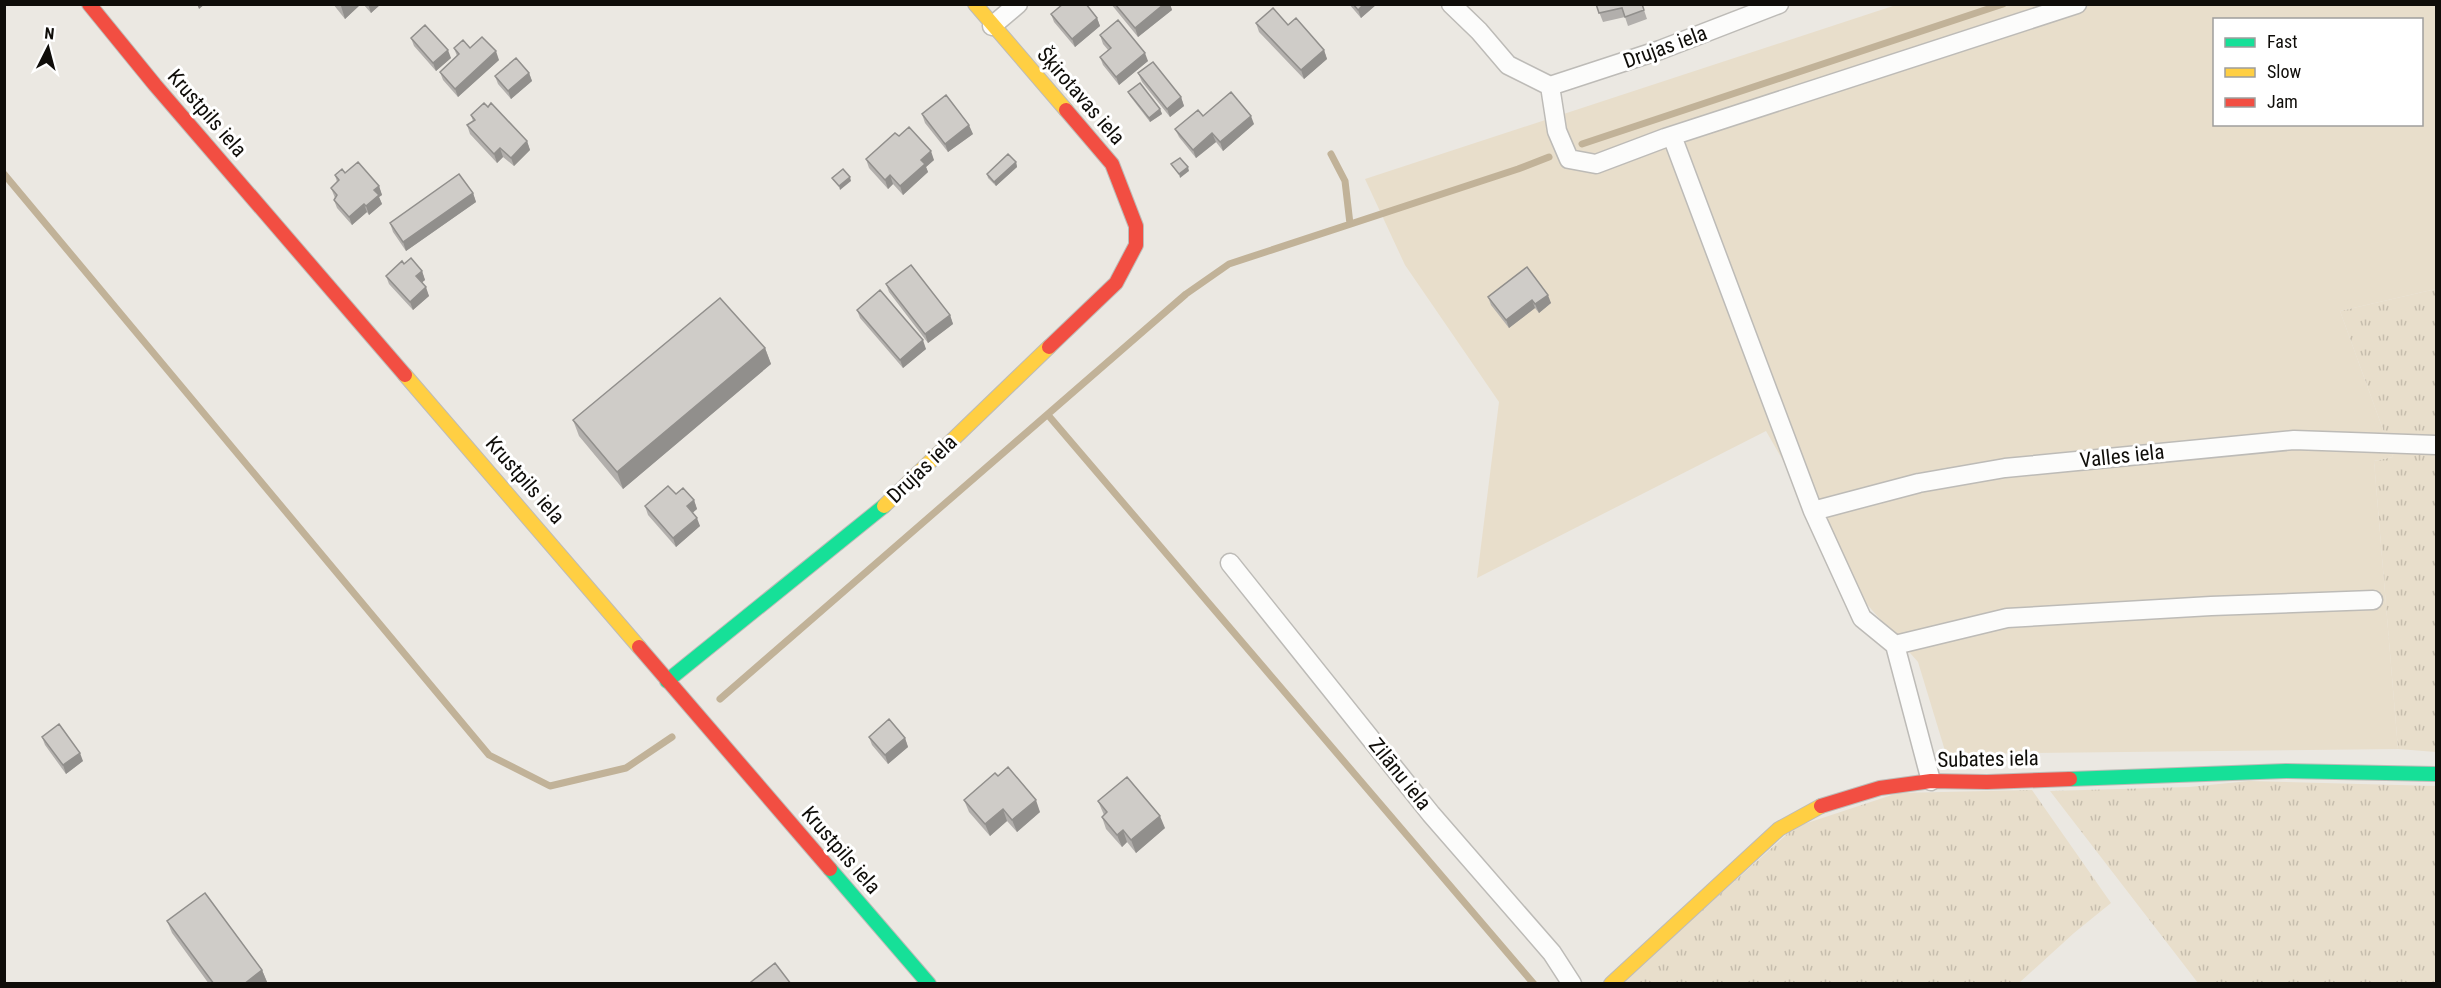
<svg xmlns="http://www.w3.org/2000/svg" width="2441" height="988" font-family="'Roboto Condensed',sans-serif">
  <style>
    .grass { fill: url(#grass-tufts) }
    .garden { fill: #e8decb; fill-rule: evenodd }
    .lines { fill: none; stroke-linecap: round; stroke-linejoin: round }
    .stream { stroke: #c1b298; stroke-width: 7 }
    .street-casing { stroke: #bdbbb7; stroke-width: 21 }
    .fast-casing { stroke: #bdbbb7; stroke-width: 16 }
    .slow-casing { stroke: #bdbbb7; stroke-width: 16 }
    .jam-casing { stroke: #bdbbb7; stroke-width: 16 }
    .street { stroke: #fcfcfb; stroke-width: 18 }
    .fast { stroke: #16e098; stroke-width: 14 }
    .slow { stroke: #ffcf43; stroke-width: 14 }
    .jam { stroke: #f24e42; stroke-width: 14 }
    .wall { fill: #b2afac }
    .shaded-wall { fill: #918f8c }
    .building { fill: #cfccc8; stroke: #918f8c; stroke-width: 1.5 }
    .labels { text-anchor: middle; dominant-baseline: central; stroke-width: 6; stroke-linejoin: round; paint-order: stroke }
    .street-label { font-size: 21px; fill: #0f0d09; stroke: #fff }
  </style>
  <defs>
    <pattern id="grass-tufts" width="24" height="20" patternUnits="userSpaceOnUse" patternTransform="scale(1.5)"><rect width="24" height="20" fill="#e8decb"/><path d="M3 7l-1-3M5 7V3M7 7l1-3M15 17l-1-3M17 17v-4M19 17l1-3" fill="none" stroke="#c6bdad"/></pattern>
  </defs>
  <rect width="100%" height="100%" fill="#ebe8e2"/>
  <path class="grass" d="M2436,289V752L2398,749L2374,461L2393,457L2340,311Z
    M2249,781L2436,786V983H2198L2050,791L2189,787Z
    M2032,790L2111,903L2074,933L2019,983L1620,984L1795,827L1898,793Z"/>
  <path class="garden" d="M1896,5H2436V289L2340,311L2393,457L2374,461L2398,749L1946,754L1918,662L1864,601L1766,431L1477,578L1499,402L1405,265L1365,179ZM2214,20H2422V124H2214Z"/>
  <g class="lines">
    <path class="stream" d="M1582,144L2003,4
      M1331,154L1345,181L1350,224
      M4,174L489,755L550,786L626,768L672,737
      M1048,415L1534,984
      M720,699L1186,294L1229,264L1518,169L1549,157"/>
    <defs>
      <path id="street" d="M1451,4L1479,31L1508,65L1550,86
        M992,26L1018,4
        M1550,86L1557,131L1569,159L1596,164L1665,138L2077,4
        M1550,86L1660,50L1779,4
        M1672,136L1813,511L1862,618L1895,645L1931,781
        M1813,511L1919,483L2005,468L2294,440L2436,445
        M1230,563L1431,814L1552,953L1572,984
        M1895,645L2007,618L2211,606L2373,600"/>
      <path id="fast" d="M667,681L884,506
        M2070,779L2286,771L2436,774
        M830,869L929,984"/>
      <path id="slow" d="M975,4L1066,110
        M405,375L639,647
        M884,506L1049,347
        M1611,984L1779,829L1821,806"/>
      <path id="jam" d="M89,4L155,85L405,375
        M1049,347L1116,283L1136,245V226L1112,164L1066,110
        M639,647L830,869
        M1821,806L1880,788L1931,781L1987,782L2070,779"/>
    </defs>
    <use href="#street" class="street-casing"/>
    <use href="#fast" class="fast-casing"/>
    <use href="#slow" class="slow-casing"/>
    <use href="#jam" class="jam-casing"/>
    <use href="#street" class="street"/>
    <use href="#fast" class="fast"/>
    <use href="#slow" class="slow"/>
    <use href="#jam" class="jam"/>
  </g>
  <path class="wall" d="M333,4H361L345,19Z
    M363,4H381L371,13Z
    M1111,4H1170L1172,10L1138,37Z
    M1349,4H1377L1361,18Z
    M1596,4H1642L1647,19L1628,26L1625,17L1603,22Z
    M1051,14L1097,18L1100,26L1075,47L1054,22Z
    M1256,23L1288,25L1324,50L1327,59L1304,79L1259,32Z
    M1100,35L1148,61L1119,85L1103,65L1100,57L1108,50L1103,44Z
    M411,38L451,58L436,71L414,46Z
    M454,48H470L499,60L458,97L443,80L440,72L457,56Z
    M529,73L532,81L511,99L498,84L495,76Z
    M1138,73L1181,97L1184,106L1170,117L1142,82Z
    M1128,92L1160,109L1162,114L1150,122L1130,96Z
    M488,107L527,141L530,150L514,166L503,157L497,163L470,134L467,125L473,121L471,115Z
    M922,114L973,134L948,152L925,123Z
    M1203,116L1254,124L1223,151L1216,142L1196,158L1179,137L1175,129Z
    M899,136L934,160L926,167L928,172L903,195L893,184L888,189L869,168L866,159Z
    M1016,162L1017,167L996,186L988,178L987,174Z
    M345,173L379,186L382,195L379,197L382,204L369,215L367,212L352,225L337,208L334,200L335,198L331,188L337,182L335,175Z
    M473,193L476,202L406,251L393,232L390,223Z
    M404,264L422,271L425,280L422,282L429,296L413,310L389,284L386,276Z
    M1527,267L1551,303L1539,313L1535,308L1509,328L1491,305L1488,297Z
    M886,284L950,315L953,324L928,343L889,292Z
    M857,310L926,349L903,368L860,318Z
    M765,348L771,364L623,489L579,436L573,420Z
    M676,494L694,500L697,509L692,513L700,526L676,547L648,515L645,506Z
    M42,737L83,761L66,774L45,745Z
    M869,737L905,738L908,747L888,764L872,745Z
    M964,800L1040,812L1017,832L1007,821L990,836L969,812Z
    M1098,801L1165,828L1136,853L1127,842L1122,847L1106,829L1102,817L1104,815Z
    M167,921L262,970L267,982L265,984H209L172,933Z"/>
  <path class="shaded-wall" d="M197,4H205L199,9Z
    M343,4H361L345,19L341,6Z
    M368,4H381L371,13Z
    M1164,4H1170L1172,10L1138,37L1135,28Z
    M1364,4H1377L1361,18L1358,10Z
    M1097,18L1100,26L1075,47L1072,39Z
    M448,50L451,58L436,71L433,63Z
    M1324,50L1327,59L1304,79L1301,70Z
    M496,51L499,60L458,97L455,89Z
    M1145,53L1148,61L1119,85L1116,77Z
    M529,73L532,81L511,99L508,91Z
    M1181,97L1184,106L1170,117L1167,109Z
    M1160,109L1162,114L1150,122L1149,118Z
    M1251,116L1254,124L1223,151L1220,142Z
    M969,125L973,134L948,152L945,144Z
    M1212,133L1216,142L1196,158L1193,150Z
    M527,141L530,150L514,166L511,158Z
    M500,148L503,157L497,163L494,154Z
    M931,151L934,160L926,167L928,172L903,195L900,186L921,160Z
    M1016,162L1017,167L996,186L994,182Z
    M1188,167L1189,171L1180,178L1179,174Z
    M890,175L893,184L888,189L885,180Z
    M850,177L851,181L840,190L839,186Z
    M379,186L382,195L379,197L382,204L369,215L366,206L374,190Z
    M473,193L476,202L406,251L403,242Z
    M364,204L367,212L352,225L349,217Z
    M422,271L425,280L419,285L416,276Z
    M426,287L429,296L413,310L410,302Z
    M1548,295L1551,303L1539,313L1535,304Z
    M1532,300L1535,308L1509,328L1506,320Z
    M950,315L953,324L928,343L925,334Z
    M923,340L926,349L903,368L900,360Z
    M765,348L771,364L623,489L617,472Z
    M694,500L697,509L690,515L687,506Z
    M697,518L700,526L676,547L673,538Z
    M905,738L908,747L888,764L885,755Z
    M80,753L83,761L66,774L63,765Z
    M1036,800L1040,812L1017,832L1012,820Z
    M1003,809L1007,821L990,836L985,824Z
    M1160,816L1165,828L1136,853L1131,840Z
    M1123,830L1127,842L1122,847L1117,835Z
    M262,970L267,982L265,984H244Z"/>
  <path class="building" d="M1063,4H1086L1097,18L1072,39L1051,14Z
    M1115,4H1164L1135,28Z
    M1353,4H1364L1358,10Z
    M1596,4H1642L1644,10L1625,17L1622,8L1599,13Z
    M1273,8L1288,25L1296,18L1324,50L1301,70L1256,23Z
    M1118,20L1145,53L1116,77L1100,57L1111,48L1100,35Z
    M425,25L448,50L433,63L411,38Z
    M482,37L496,51L455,89L440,72L459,54L454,48L463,40L470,48Z
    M516,58L529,73L508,91L495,76Z
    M1153,62L1181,97L1167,109L1138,73Z
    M1140,83L1160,109L1149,118L1128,92Z
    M1231,92L1251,116L1220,142L1212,133L1193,150L1175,129L1198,110L1203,116Z
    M946,95L969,125L945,144L922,114Z
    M484,103L488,107L491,103L527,141L511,158L500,148L494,154L467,125L475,120L471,115Z
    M909,127L931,151L921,160L925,164L900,186L890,175L885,180L866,159L895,133L899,136Z
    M1008,154L1016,162L994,182L987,174Z
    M1180,158L1188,167L1179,174L1171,164Z
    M358,162L379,186L374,190L379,195L366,206L364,204L349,217L334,200L337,195L331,188L339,180L335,175L342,169L345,173Z
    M843,169L850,177L839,186L832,178Z
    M459,174L473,193L403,242L390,223Z
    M411,258L422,271L416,276L426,287L410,302L386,276L402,261L404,264Z
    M911,265L950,315L925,334L886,284Z
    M1527,267L1548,295L1535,304L1532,300L1506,320L1488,297Z
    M880,290L923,340L900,360L857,310Z
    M720,298L765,348L617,472L573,420Z
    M668,486L676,494L683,488L694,500L687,506L697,518L673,538L645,506Z
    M889,719L905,738L885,755L869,737Z
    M59,724L80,753L63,765L42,737Z
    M1008,767L1036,800L1012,820L1003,809L985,824L964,800L995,773L998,776Z
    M1127,777L1160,816L1131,840L1123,830L1117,835L1102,817L1107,812L1098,801Z
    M205,893L262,970L244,984H214L167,921Z
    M775,963L791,984H752L751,982Z"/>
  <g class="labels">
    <g class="street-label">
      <text transform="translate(1665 47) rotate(-20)">Drujas iela</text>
      <text transform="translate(1081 96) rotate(49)">Šķirotavas iela</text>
      <text transform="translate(207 113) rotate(49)">Krustpils iela</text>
      <text transform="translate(2122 456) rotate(-6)">Valles iela</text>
      <text transform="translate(922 469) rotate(-44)">Drujas iela</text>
      <text transform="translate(525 480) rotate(49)">Krustpils iela</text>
      <text transform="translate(1988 759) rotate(-1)">Subates iela</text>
      <text transform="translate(1400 774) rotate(51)">Zilānu iela</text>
      <text transform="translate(841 850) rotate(49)">Krustpils iela</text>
    </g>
  </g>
  <rect width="2441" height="988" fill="none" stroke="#0f0d09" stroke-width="12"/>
  <rect x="2213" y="18" width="210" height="108" fill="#ffffff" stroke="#9f9e9d" stroke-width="1.5"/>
  <rect x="2225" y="38" width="30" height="9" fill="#16e098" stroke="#9f9e9d" stroke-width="1.5"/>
  <text x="2267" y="48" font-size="18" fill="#0f0d09">Fast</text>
  <rect x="2225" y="68" width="30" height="9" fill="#ffcf43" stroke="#9f9e9d" stroke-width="1.5"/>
  <text x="2267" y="78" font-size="18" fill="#0f0d09">Slow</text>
  <rect x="2225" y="98" width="30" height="9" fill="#f24e42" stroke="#9f9e9d" stroke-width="1.5"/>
  <text x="2267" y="108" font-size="18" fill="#0f0d09">Jam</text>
  <g transform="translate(48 48) rotate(6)" stroke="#ffffff" stroke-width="4.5" paint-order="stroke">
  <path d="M0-4.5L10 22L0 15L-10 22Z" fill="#0f0d09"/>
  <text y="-9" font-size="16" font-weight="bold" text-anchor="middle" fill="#0f0d09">N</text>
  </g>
</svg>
